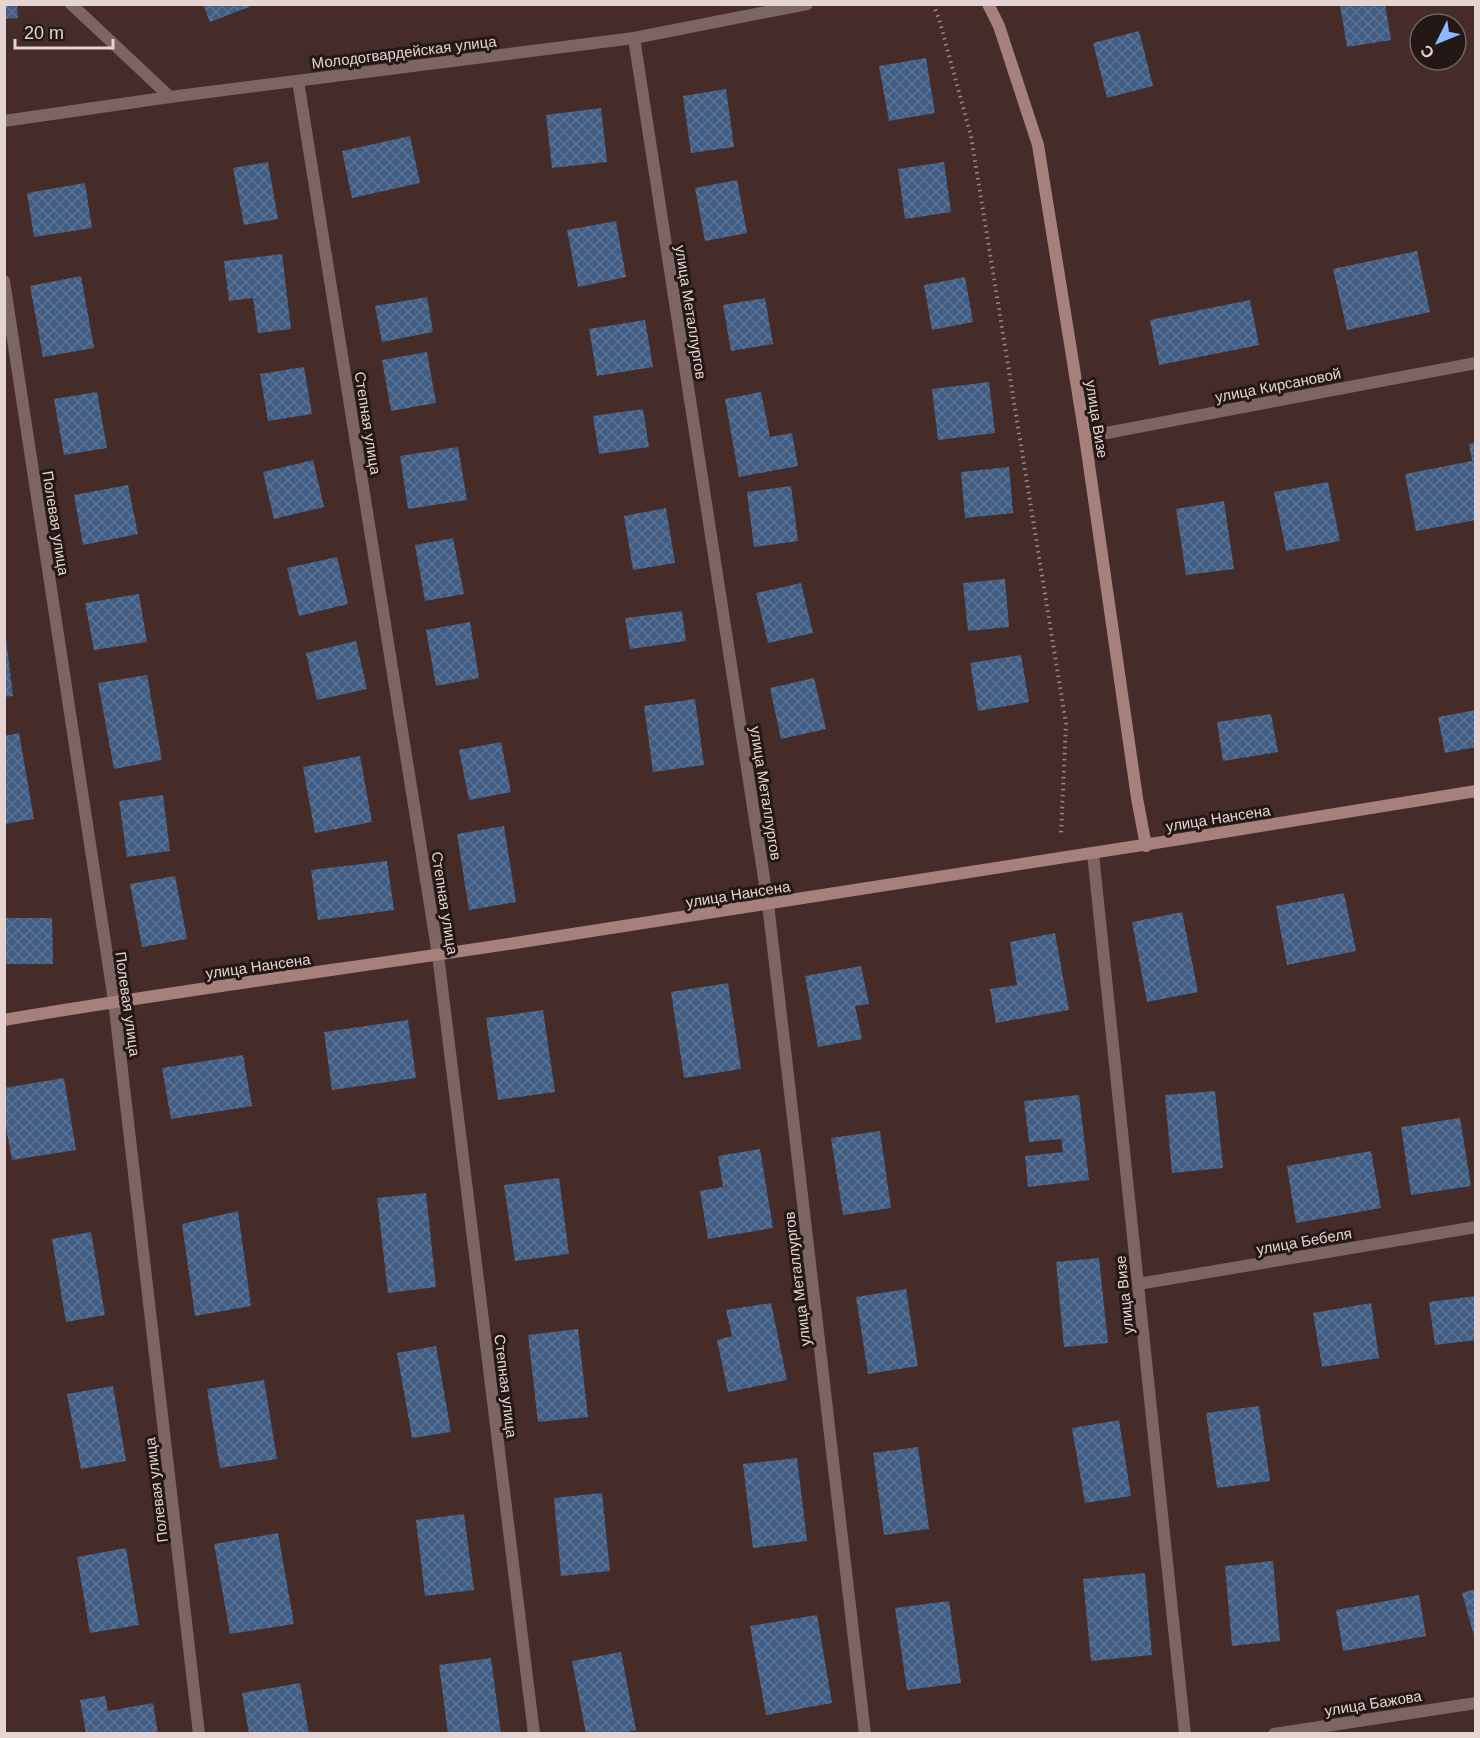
<svg xmlns="http://www.w3.org/2000/svg" width="1480" height="1738" font-family="Helvetica,sans-serif">
  <style>
    .building { fill: url(#building-cross-hatch) }
    .lines { fill: none; stroke-linecap: round; stroke-linejoin: round }
    .path { stroke: #9c8784; stroke-width: 4; stroke-dasharray: 1.5 4.5; stroke-linecap: butt }
    .street { stroke: #7d6561; stroke-width: 12 }
    .secondary { stroke: #a6807a; stroke-width: 12 }
    .labels { text-anchor: middle; dominant-baseline: central; stroke-width: 6; stroke-linejoin: round; paint-order: stroke }
    .street-label { font-size: 15px; fill: #e6d4d2; stroke: #241816 }
  </style>
  <defs>
    <pattern id="building-cross-hatch" width="8" height="8" patternUnits="userSpaceOnUse" patternTransform="scale(1.5)"><rect width="8" height="8" fill="#415d84"/><path d="M0 0l8 8M0 8l8-8" fill="none" stroke="#5c7394"/></pattern>
  </defs>
  <rect width="100%" height="100%" fill="#462c28"/>
  <path class="building" d="M4,4H17L18,18L4,19Z
    M203,4H254V5L210,22Z
    M1341,4H1385L1391,40L1347,47L1340,5Z
    M1139,31L1153,86L1107,98L1093,43Z
    M926,58L935,113L889,121L879,66Z
    M726,89L734,147L691,153L683,96Z
    M601,108L607,162L552,168L546,115Z
    M410,136L420,183L352,198L342,151Z
    M268,162L278,219L244,225L233,168Z
    M944,162L951,212L905,219L898,169Z
    M737,180L747,233L705,241L695,188Z
    M85,183L92,228L34,237L27,193Z
    M616,221L626,277L578,287L567,230Z
    M1417,251L1430,312L1347,330L1333,269Z
    M282,254L291,329L258,333L253,298L229,301L224,261Z
    M81,276L94,348L43,357L30,286Z
    M965,277L973,322L932,330L924,285Z
    M427,297L433,332L382,342L375,306Z
    M765,298L773,344L731,351L723,305Z
    M1250,300L1259,345L1159,365L1150,320Z
    M645,320L653,367L597,376L589,329Z
    M427,352L436,403L391,411L382,360Z
    M304,367L312,414L268,421L260,374Z
    M989,382L995,433L938,440L932,389Z
    M97,392L107,448L64,455L54,399Z
    M761,392L770,437L792,433L798,466L739,477L725,399Z
    M643,409L649,447L599,454L593,416Z
    M1476,442V520L1416,531L1405,474L1472,461L1469,444Z
    M458,447L467,500L408,509L400,456Z
    M313,460L324,507L274,519L263,472Z
    M1009,467L1013,513L965,518L961,472Z
    M1328,482L1340,541L1286,551L1274,492Z
    M128,485L138,534L83,545L74,495Z
    M791,486L798,541L754,547L747,492Z
    M1224,501L1234,569L1186,575L1176,509Z
    M666,508L675,563L633,570L624,516Z
    M453,538L464,594L425,601L415,545Z
    M337,557L348,604L299,616L287,568Z
    M1005,579L1009,627L968,631L963,583Z
    M801,583L813,633L768,643L756,593Z
    M139,594L147,642L94,650L85,603Z
    M682,611L686,641L630,649L625,618Z
    M470,622L479,678L436,686L426,630Z
    M4,639H6L13,696L4,697Z
    M356,641L367,689L317,700L306,653Z
    M1021,655L1029,702L978,711L970,663Z
    M147,675L162,760L114,769L98,683Z
    M814,678L826,729L781,739L770,688Z
    M695,699L704,765L653,772L644,706Z
    M1476,710V747L1445,753L1438,717Z
    M1271,714L1278,752L1223,761L1217,722Z
    M19,733L34,819L4,824V736Z
    M501,742L511,792L469,800L459,750Z
    M360,756L372,822L315,833L303,767Z
    M163,795L170,851L127,857L119,801Z
    M504,826L516,902L469,910L457,834Z
    M387,861L394,910L318,920L311,870Z
    M175,876L187,939L142,947L130,884Z
    M1344,893L1356,951L1287,965L1276,906Z
    M1182,912L1198,992L1147,1002L1132,922Z
    M4,918H52L53,964H4Z
    M1055,933L1069,1010L996,1023L990,989L1017,985L1010,942Z
    M861,966L869,1004L855,1006L862,1039L818,1047L805,976Z
    M728,983L741,1069L684,1078L671,992Z
    M543,1010L555,1092L498,1100L486,1018Z
    M408,1020L416,1078L332,1090L324,1032Z
    M243,1055L252,1106L171,1119L162,1068Z
    M64,1078L76,1150L12,1160L4,1117V1088Z
    M1215,1091L1223,1168L1172,1173L1165,1095Z
    M1079,1095L1089,1180L1028,1187L1025,1156L1063,1152L1061,1139L1029,1142L1024,1101Z
    M1460,1118L1471,1186L1411,1195L1401,1127Z
    M880,1131L891,1208L843,1215L831,1138Z
    M760,1149L773,1228L708,1239L700,1191L723,1187L718,1156Z
    M1371,1151L1381,1208L1296,1223L1287,1166Z
    M559,1178L569,1254L515,1261L504,1185Z
    M426,1193L436,1287L388,1293L377,1198Z
    M238,1211L251,1306L195,1316L182,1224Z
    M91,1232L105,1315L66,1322L52,1239Z
    M1099,1258L1108,1343L1064,1347L1056,1262Z
    M906,1289L918,1366L868,1374L856,1297Z
    M1476,1296V1340L1435,1345L1429,1302Z
    M771,1303L787,1380L728,1392L717,1340L732,1336L726,1310Z
    M1371,1303L1379,1358L1322,1367L1313,1313Z
    M578,1329L588,1417L538,1422L528,1335Z
    M436,1346L451,1432L412,1438L397,1353Z
    M264,1380L277,1459L220,1468L207,1389Z
    M113,1386L126,1461L81,1469L67,1394Z
    M1259,1406L1270,1481L1217,1488L1206,1413Z
    M1119,1420L1131,1496L1085,1503L1072,1428Z
    M918,1447L929,1529L884,1535L873,1453Z
    M797,1458L807,1541L753,1548L743,1464Z
    M602,1493L610,1571L561,1576L554,1498Z
    M464,1514L474,1590L425,1596L416,1520Z
    M278,1533L294,1624L230,1634L214,1544Z
    M126,1548L139,1625L90,1633L77,1557Z
    M1273,1561L1280,1641L1232,1646L1225,1566Z
    M1145,1573L1152,1655L1091,1661L1083,1579Z
    M1476,1589V1635L1474,1636L1462,1593Z
    M1419,1595L1426,1636L1343,1651L1336,1610Z
    M949,1601L961,1683L907,1690L895,1608Z
    M817,1615L832,1703L766,1715L750,1626Z
    M621,1652L636,1730L619,1734H586L572,1661Z
    M491,1658L501,1734H448L439,1665Z
    M300,1683L309,1734H249L242,1693Z
    M105,1696L108,1711L153,1703L158,1734H86L80,1700Z"/>
  <g class="lines">
    <path class="path" d="M933,4L939,19L971,136L1066,724L1061,835"/>
    <path class="street" d="M71,4L170,97
      M634,38L768,904L865,1734
      M298,81L438,955L534,1734
      M4,121L170,97L634,38L807,4
      M4,281L114,1001L199,1734
      M1085,437L1476,363
      M1093,854L1185,1734
      M1138,1284L1476,1227
      M1274,1734L1476,1703"/>
    <path class="secondary" d="M988,4L999,26L1038,145L1085,437L1137,798L1146,846
      M4,1020C174,991 345,969 515,943C835,894 1156,844 1476,791"/>
  </g>
  <g class="labels">
    <g class="street-label">
      <text transform="translate(404 52) rotate(-7)">Молодогвардейская улица</text>
      <text transform="translate(691 312) rotate(81)">улица Металлургов</text>
      <text transform="translate(1278 385) rotate(-11)">улица Кирсановой</text>
      <text transform="translate(1097 419) rotate(81)">улица Визе</text>
      <text transform="translate(368 423) rotate(81)">Степная улица</text>
      <text transform="translate(56 523) rotate(81)">Полевая улица</text>
      <text transform="translate(766 793) rotate(81)">улица Металлургов</text>
      <text transform="translate(1218 818) rotate(-9)">улица Нансена</text>
      <text transform="translate(738 894) rotate(-9)">улица Нансена</text>
      <text transform="translate(445 903) rotate(81)">Степная улица</text>
      <text transform="translate(258 966) rotate(-8)">улица Нансена</text>
      <text transform="translate(128 1004) rotate(82)">Полевая улица</text>
      <text transform="translate(1304 1241) rotate(-10)">улица Бебеля</text>
      <text transform="translate(797 1279) rotate(-97)">улица Металлургов</text>
      <text transform="translate(1124 1295) rotate(-96)">улица Визе</text>
      <text transform="translate(506 1386) rotate(83)">Степная улица</text>
      <text transform="translate(156 1490) rotate(-97)">Полевая улица</text>
      <text transform="translate(1373 1703) rotate(-9)">улица Бажова</text>
    </g>
  </g>
  <rect width="1480" height="1738" fill="none" stroke="#e6d4d2" stroke-width="12"/>
  <g transform="translate(1438 42) rotate(227)"><circle r="28" fill="#241816" stroke="#726361" stroke-width="1.5"/>
  <path d="M0-4.5L10 22L0 15L-10 22Z" fill="#8abafc"/>
  <text y="-9" font-size="16" font-weight="bold" text-anchor="middle" fill="#e6d4d2">С</text>
  </g>
  <path d="M15 39v9h98v-9" fill="none" stroke="#e6d4d2" stroke-width="3"/>
  <text x="24" y="39" font-size="18" fill="#e6d4d2" stroke="#241816" stroke-width="4.5" paint-order="stroke">20 m</text>
</svg>
